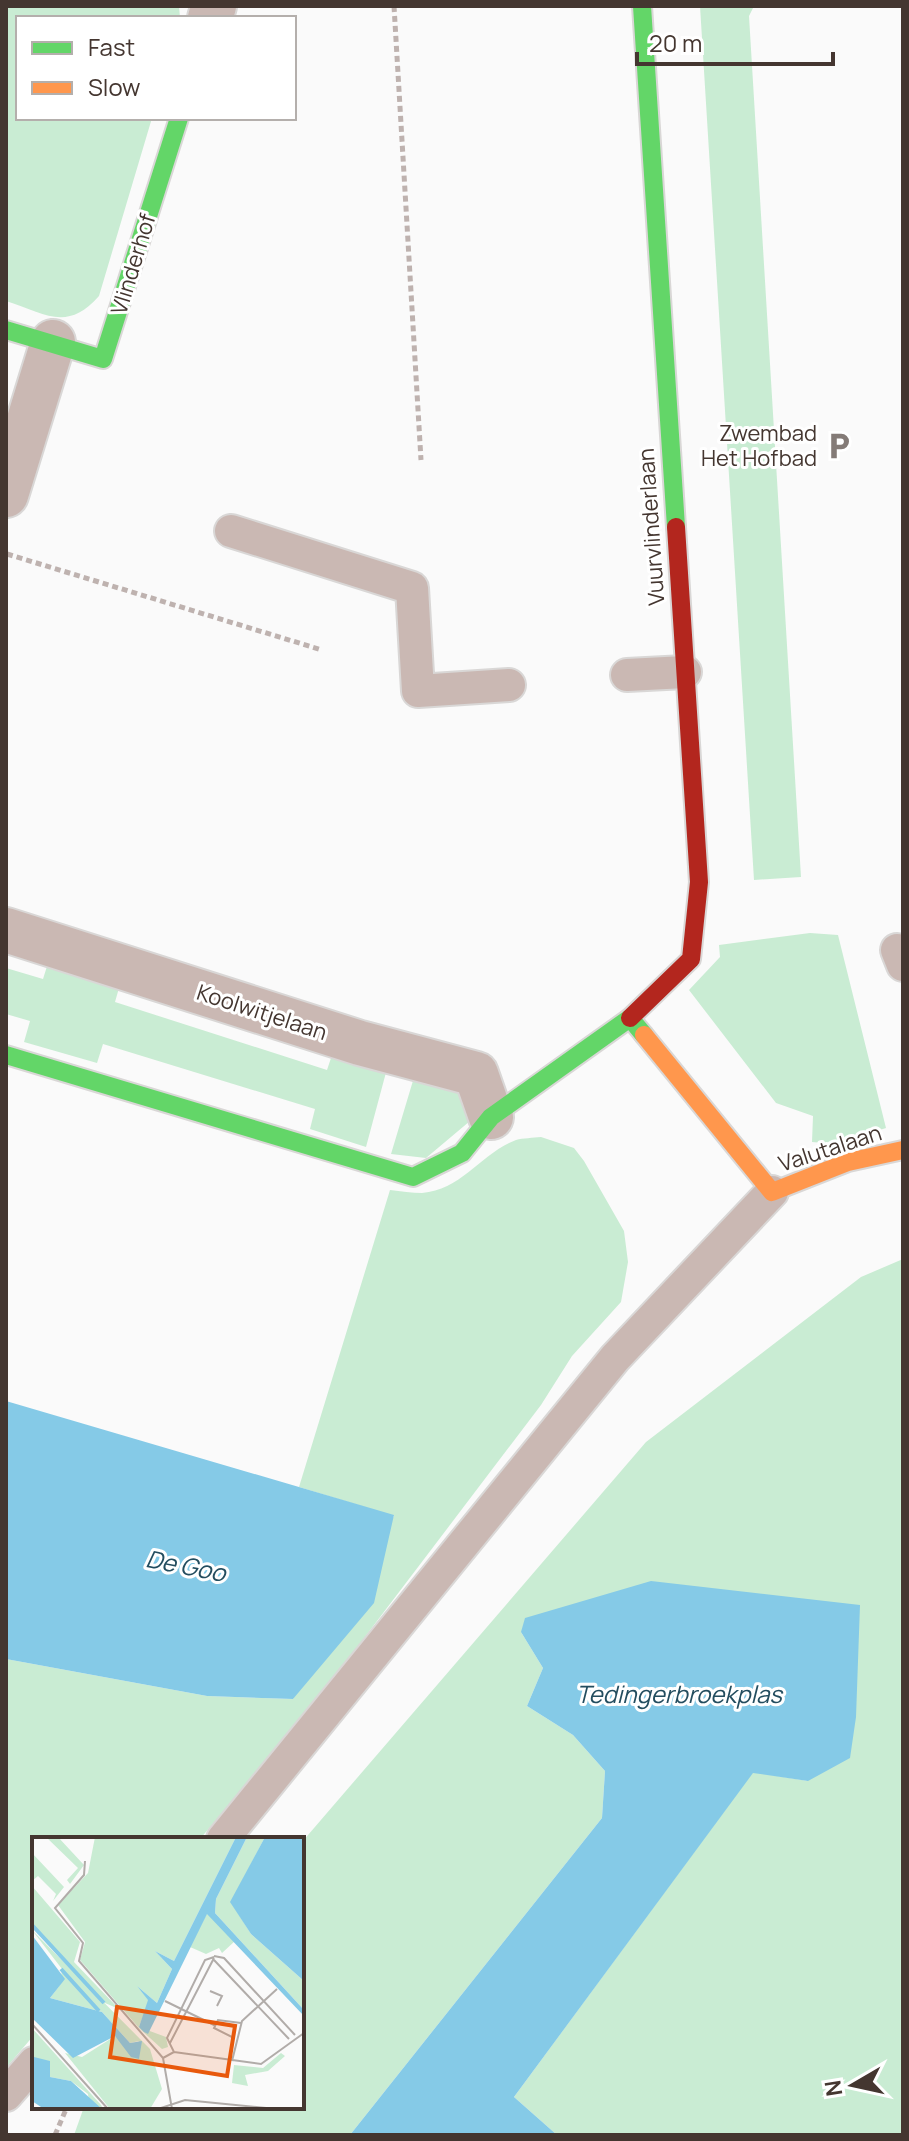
<svg xmlns="http://www.w3.org/2000/svg" width="909" height="2141" font-family="Manrope,sans-serif">
  <style>
    .green { fill: #c9ecd3 }
    .water { fill: #85cae7 }
    .lines { fill: none; stroke-linecap: round; stroke-linejoin: round }
    .lane-casing { stroke: #d9d7d6; stroke-width: 36 }
    .street-casing { stroke: #d9d7d6; stroke-width: 48 }
    .fast-casing { stroke: #d9d7d6; stroke-width: 22 }
    .slow-casing { stroke: #d9d7d6; stroke-width: 22 }
    .jam-casing { stroke: #d9d7d6; stroke-width: 22 }
    .path { stroke: #beb2af; stroke-width: 5; stroke-dasharray: 6 4; stroke-linecap: butt }
    .lane { stroke: #cab8b3; stroke-width: 32 }
    .street { stroke: #cab8b3; stroke-width: 44 }
    .fast { stroke: #63d668; stroke-width: 18 }
    .slow { stroke: #ff974d; stroke-width: 18 }
    .jam { stroke: #b3261e; stroke-width: 18 }
    .labels { text-anchor: middle; dominant-baseline: central; stroke-width: 6; stroke-linejoin: round; paint-order: stroke }
    .street-label { font-size: 22px; fill: #443630; stroke: #fff }
    .poi-label { font-size: 22px; fill: #443630; stroke: #fff; text-anchor: end }
    .water-label { font-size: 24px; font-style: italic; fill: #234d5f; stroke: #fff }
    .inset-river { fill: none; stroke: #85cae7; stroke-width: 4 }
    .inset-road { fill: none; stroke: #b1aca9; stroke-width: 2 }
    .view { fill: #e8590c; fill-opacity: 0.15; stroke: #e8590c; stroke-width: 4 }
    .inset-edge { fill: none; stroke: #443630; stroke-width: 4 }
  </style>
  <rect width="100%" height="100%" fill="#fafafa"/>
  <path class="green" d="M6,6H179L180,18H18V118H152L99,296C67,332 46,314 6,301Z
    M700,6H754L749,16L801,877L754,880Z
    M810,933L838,935L886,1128L835,1144L812,1142L813,1116L776,1103L689,990L720,957L719,945Z
    M49,960L121,981L115,1002L327,1070L334,1049L388,1065L366,1147L310,1129L315,1109L103,1044L97,1063L24,1042L30,1021L6,1014V968L43,979Z
    M415,1074L466,1094L470,1121L426,1158L391,1154Z
    M541,1137L574,1148L584,1161L624,1231L628,1262L621,1302L572,1356L541,1405L311,1708L200,1839H34V2035L6,2068V1659L207,1696L293,1699L394,1516L299,1487L390,1190C401,1191 412,1193 422,1193C462,1190 481,1153 516,1140C523,1138 533,1138 541,1137Z
    M903,1259V2135H557L514,2097L753,1772L808,1781L521,1632L543,1668L527,1706L573,1735L605,1771L602,1818L350,2135H74L84,2107H302V1842L646,1442L861,1277Z"/>
  <path class="water" d="M6,1401L394,1515L374,1603L293,1699L207,1696L6,1659Z
    M651,1581L860,1605L856,1717L850,1758L808,1781L753,1773L514,2097L557,2135H350L602,1818L605,1771L573,1735L527,1706L543,1668L521,1632L525,1618Z"/>
  <g class="lines">
    <defs>
      <path id="lane" d="M231,531L412,588L418,691L509,685
        M627,675L685,672
        M897,950L903,965
        M223,1839L615,1358L772,1192
        M6,2095L34,2063"/>
      <path id="street" d="M210,18L214,6
        M6,495L53,342
        M6,930L360,1043L476,1074L491,1117"/>
      <path id="fast" d="M642,6L676,527
        M6,330L103,359L179,118
        M6,1055L413,1177L462,1153L491,1117L630,1018L644,1035"/>
      <path id="slow" d="M644,1035L772,1192L848,1162L903,1150"/>
      <path id="jam" d="M630,1018L691,959L699,882L676,527"/>
    </defs>
    <use href="#lane" class="lane-casing"/>
    <use href="#street" class="street-casing"/>
    <use href="#fast" class="fast-casing"/>
    <use href="#slow" class="slow-casing"/>
    <use href="#jam" class="jam-casing"/>
    <path class="path" d="M394,6L421,460
      M7,554L322,650
      M55,2135L67,2107"/>
    <use href="#lane" class="lane"/>
    <use href="#street" class="street"/>
    <use href="#fast" class="fast"/>
    <use href="#slow" class="slow"/>
    <use href="#jam" class="jam"/>
  </g>
  <defs>
    <symbol id="parking-bare" viewBox="-9 -9 18 18"><path d="M-3.5-5.5H1a3.5 3.5 0 0 1 0 7H-1V5.5H-3.5ZM-1-3.4V-.6H.8a1.4 1.4 0 0 0 0-2.8Z" fill="#847b77" stroke="#fff" stroke-width="2.5" paint-order="stroke"/></symbol>
  </defs>
  <g fill-rule="evenodd">
    <use href="#parking-bare" x="819" y="426" width="40" height="40"/>
  </g>
  <g class="labels">
    <g class="street-label">
      <text transform="translate(133 264) rotate(-73)">Vlinderhof</text>
      <text transform="translate(651 527) rotate(-94)">Vuurvlinderlaan</text>
      <text transform="translate(262 1012) rotate(18)">Koolwitjelaan</text>
      <text transform="translate(830 1148) rotate(-18)">Valutalaan</text>
    </g>
    <g class="poi-label">
      <text x="817" y="433">Zwembad<tspan x="817" dy="25">Het Hofbad</tspan></text>
    </g>
    <g class="water-label">
      <text transform="translate(186 1565) rotate(11)">De Goo</text>
      <text x="679" y="1693">Tedingerbroekplas</text>
    </g>
  </g>
  <g transform="translate(32 1837)">
    <rect width="272" height="272" fill="#fafafa"/>
    <path d="M14,0H26L52,28L38,47L35,43L46,31ZM63,0H204L142,124L123,114L140,132L125,166L105,149L117,163L107,190L134,200L136,210L130,212L107,191L48,123L53,105L26,68L56,36ZM215,0H233L199,65L219,97L272,144V173L183,76L184,62ZM0,16L32,50L21,64L24,57L6,39L0,44ZM0,49L48,105L42,125L87,172L73,166L0,87ZM175,76L203,104L190,116L187,111L174,117L158,110ZM0,93L118,212L130,252L118,272H78L33,216L50,220L83,199L99,215L107,204L98,206L70,175L18,161L28,148L30,132ZM0,191L69,268L71,272L57,265L56,257L39,244L18,240V224L0,226ZM249,216L253,219L236,234L213,238L216,249L200,246L202,228L231,231Z" fill="#c9ecd3"/>
    <path d="M204,0H215L184,62L183,76L272,173V179L175,77L116,197L112,195L107,190L116,163L105,149L125,166L140,132L123,114L142,124ZM233,0H272V144L219,97L198,65ZM0,98L33,142L18,161L70,175L98,206L110,204L107,222L99,220L83,199L41,221L0,181ZM2,220L18,224V240L39,244L70,272H12L0,264Z" fill="#85cae7"/>
    <path class="inset-river" d="M0,88L72,166M29,132L67,174"/>
    <path class="inset-road" d="M53,24L52,38L23,71L51,106L47,124L131,221M182,119L192,121L263,198M182,123L257,202M178,154L190,159L185,169M133,164L184,189M0,187L76,272M202,201L182,191L186,183L209,186M138,206L182,121M142,215L229,227L272,196M131,221L142,215L135,201L173,123L182,120M131,221L140,272M200,224L210,184L245,152M126,272L153,263L244,272M144,272H180"/>
    <path class="view" d="M85,170L203,189L195,239L78,220Z"/>
    <rect width="272" height="272" class="inset-edge"/>
  </g>
  <rect width="909" height="2141" fill="none" stroke="#443630" stroke-width="16"/>
  <rect x="16" y="16" width="280" height="104" fill="#ffffff" stroke="#b4afac" stroke-width="2"/>
  <rect x="32" y="42" width="40" height="12" fill="#63d668" stroke="#b4afac" stroke-width="2"/>
  <text x="88" y="56" font-size="24" fill="#443630">Fast</text>
  <rect x="32" y="82" width="40" height="12" fill="#ff974d" stroke="#b4afac" stroke-width="2"/>
  <text x="88" y="96" font-size="24" fill="#443630">Slow</text>
  <g transform="translate(853 2085) rotate(261)" stroke="#ffffff" stroke-width="6" paint-order="stroke">
  <path d="M0-6L14 30L0 20L-14 30Z" fill="#443630"/>
  <text y="-12" font-size="22" font-weight="bold" text-anchor="middle" fill="#443630">N</text>
  </g>
  <path d="M637 52v12h196v-12" fill="none" stroke="#443630" stroke-width="4"/>
  <text x="649" y="52" font-size="24" fill="#443630" stroke="#ffffff" stroke-width="6" paint-order="stroke">20 m</text>
</svg>
